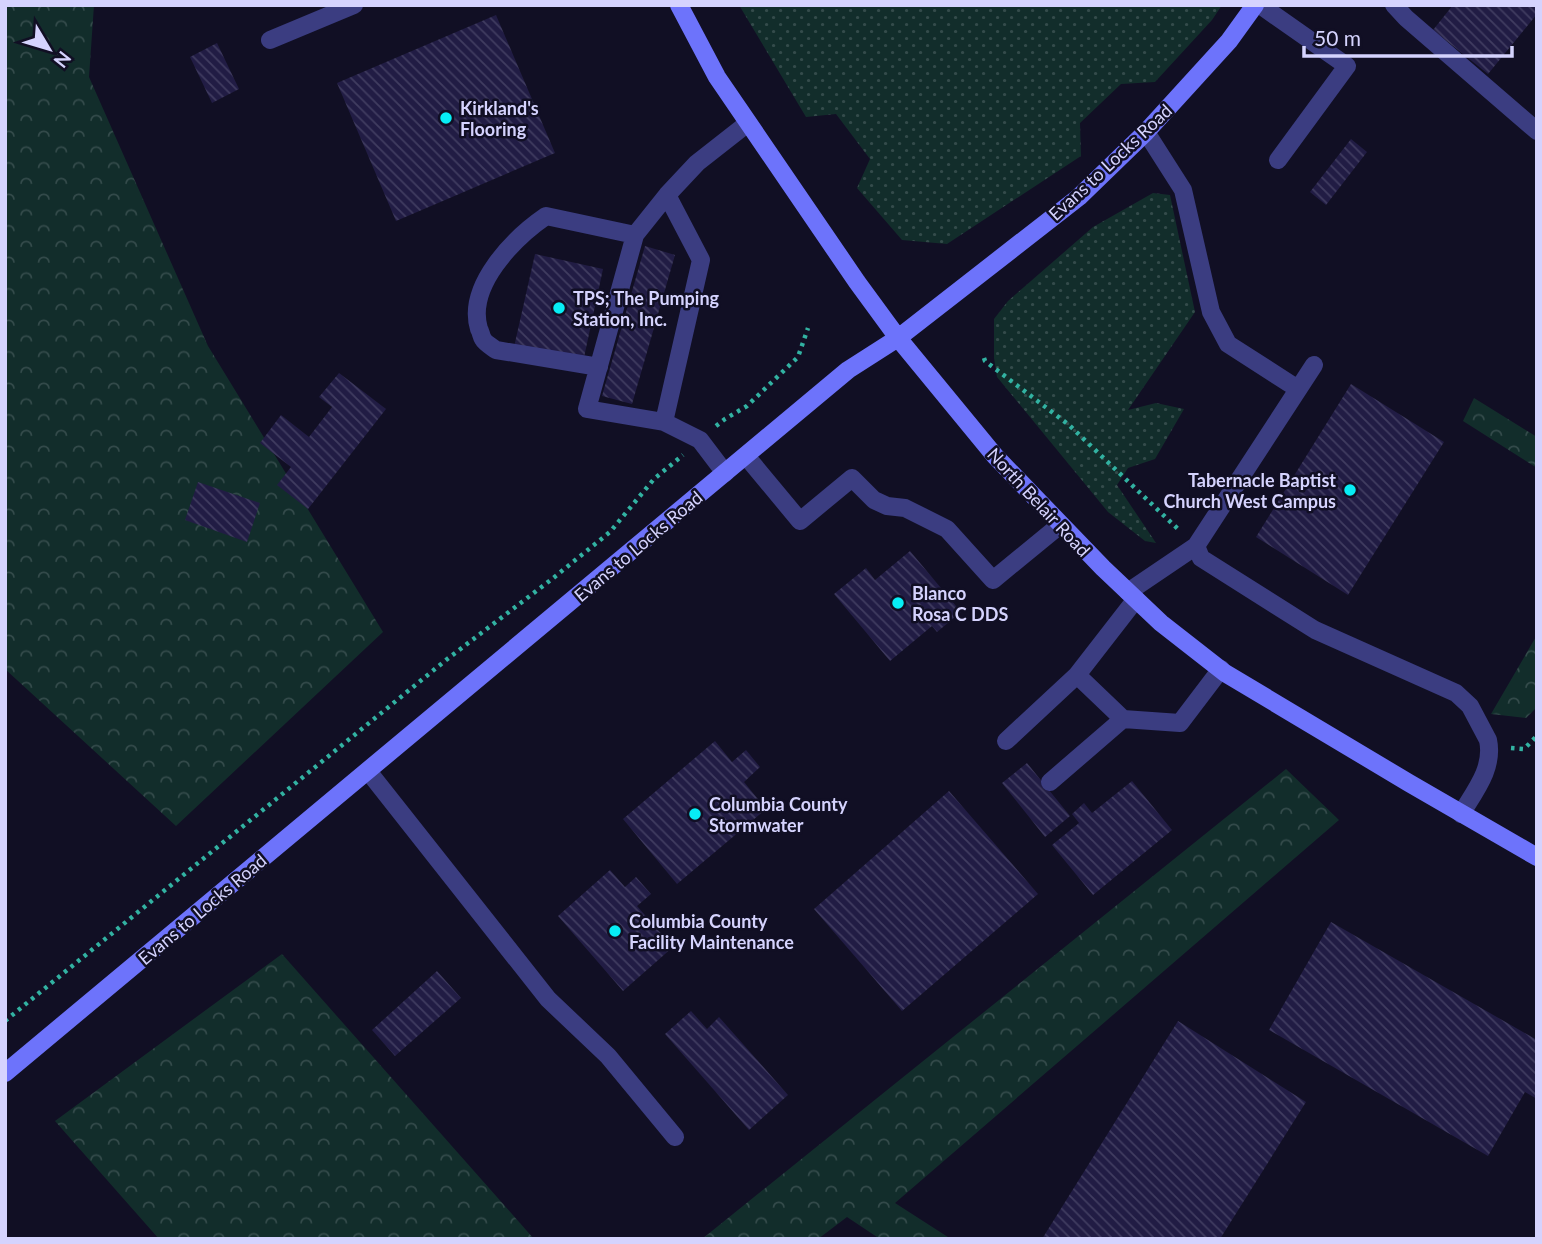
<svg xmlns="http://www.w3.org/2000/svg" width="1542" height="1244" font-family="Lato,sans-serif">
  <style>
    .grass { fill: url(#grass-dots) }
    .forest { fill: url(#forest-crowns) }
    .building { fill: url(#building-back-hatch) }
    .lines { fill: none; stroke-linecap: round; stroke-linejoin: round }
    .path { stroke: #32b2a2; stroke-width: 4.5; stroke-dasharray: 3.5 5; stroke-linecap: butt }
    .lane { stroke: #3b3d81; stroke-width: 18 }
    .street { stroke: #3b3d81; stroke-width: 18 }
    .secondary { stroke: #6d73fb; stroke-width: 18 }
    .poi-dot { fill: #07edf5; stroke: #110f24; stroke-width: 2.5 }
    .labels { text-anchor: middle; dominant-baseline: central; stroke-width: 5; stroke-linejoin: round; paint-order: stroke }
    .poi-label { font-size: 18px; font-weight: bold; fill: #d5d3fe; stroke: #110f24; text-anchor: start }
    .street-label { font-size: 18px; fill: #d5d3fe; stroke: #110f24 }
  </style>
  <defs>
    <pattern id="grass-dots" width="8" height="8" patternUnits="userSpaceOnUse" patternTransform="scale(1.75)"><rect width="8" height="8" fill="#122d2b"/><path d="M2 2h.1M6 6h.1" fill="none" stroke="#344b4b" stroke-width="1.8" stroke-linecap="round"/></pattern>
    <pattern id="forest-crowns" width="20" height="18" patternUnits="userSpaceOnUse" patternTransform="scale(1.75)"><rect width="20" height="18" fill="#122d2b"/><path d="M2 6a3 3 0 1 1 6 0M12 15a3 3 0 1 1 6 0" fill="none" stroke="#344b4b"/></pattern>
    <pattern id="building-back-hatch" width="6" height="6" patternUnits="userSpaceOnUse" patternTransform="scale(1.75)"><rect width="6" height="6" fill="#211c44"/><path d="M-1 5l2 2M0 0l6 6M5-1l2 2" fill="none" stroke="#403c60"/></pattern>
  </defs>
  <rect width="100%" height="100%" fill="#110f24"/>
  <path class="grass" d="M739,5H1222L1212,20L1155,82L1121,84L1080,123L1081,156L947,244L902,240L857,188L870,159L836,114L806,117Z
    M1153,193L1170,195L1195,312L1128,410L1156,403L1184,409L1155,459L1128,468L1117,485L1156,543L1145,541L1108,512L997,377L994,358V319L1008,301L1093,227Z"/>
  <path class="forest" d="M5,5H94L89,77L208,346L383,632L176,826L5,669Z
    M1474,398L1537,437V468L1463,421Z
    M1537,635V707L1526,718L1491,714Z
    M1286,769L1339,820L895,1203L951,1239H880L847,1217L818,1239H702Z
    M282,954L534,1239H159L55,1121Z"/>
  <path class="building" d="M1453,5H1537V14L1488,74L1433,30Z
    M496,15L555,153L396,221L337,83Z
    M217,43L239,89L212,103L190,57Z
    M1351,139L1367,152L1326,205L1310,192Z
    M645,246L675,255L632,404L602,396Z
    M535,254L603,269L583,362L514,347Z
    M339,373L386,409L308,509L277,485L291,467L260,443L281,415L309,437L332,407L319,397Z
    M1351,384L1444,442L1348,595L1256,537Z
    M198,482L260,503L247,542L185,520Z
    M910,551L961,612L937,632L932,626L890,661L834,594L866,568L875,580Z
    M715,741L732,762L746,750L760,767L744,782L766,809L677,884L623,819Z
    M1027,763L1070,816L1045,837L1002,783Z
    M1132,781L1172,830L1093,895L1052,845L1079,823L1072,814L1084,803L1092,813Z
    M949,791L1038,894L902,1011L814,909Z
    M610,870L625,887L636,877L651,894L637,906L673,947L623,991L558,916Z
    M1331,922L1537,1040V1099L1525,1092L1488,1156L1269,1030Z
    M437,971L461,998L395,1056L372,1030Z
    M691,1011L707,1029L719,1017L788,1095L749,1130L665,1034Z
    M1178,1021L1306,1102L1220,1239H1042Z"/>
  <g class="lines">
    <path class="path" d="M984,358L985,361L1069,425L1180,531
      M716,426L725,419L747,406L798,357L808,328
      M1511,748L1524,749L1537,736
      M5,1021L446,660L552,579L610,532L654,479L683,455"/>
    <path class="lane" d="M1260,5L1347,66L1278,160
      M1394,5L1406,18L1537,131
      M270,40L354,5
      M1146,132L1183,190L1211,312L1228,344L1298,389
      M667,195L701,260L664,422L587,409L635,235L667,195L697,163L748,123
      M1314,365L1196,546L1201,558L1315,630L1456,693L1470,706L1488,740C1494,768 1475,791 1461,814
      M599,367L496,350C492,347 485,343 483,339C481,336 481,332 479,329C466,286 514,238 546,216L635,235
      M664,422L700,440L725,473
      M746,456L800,521L852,478L874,500L887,506L905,508L947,529L993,580L1060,525
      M1128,592L1196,546
      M1136,599L1077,675L1123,719L1180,723L1221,669
      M1006,741L1077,675
      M1050,782L1123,719"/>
    <path class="street" d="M368,771L548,999L608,1056L675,1137"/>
    <path class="secondary" d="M679,5L717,77L857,282L898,338L995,456L1103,568L1161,623L1225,673L1409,783L1537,857
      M5,1073L848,370L898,338L1079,197L1146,132L1229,41L1255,5"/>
  </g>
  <g class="poi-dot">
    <circle cx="446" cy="118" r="7"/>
    <circle cx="559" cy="308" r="7"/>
    <circle cx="1350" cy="490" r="7"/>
    <circle cx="898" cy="603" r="7"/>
    <circle cx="695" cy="814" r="7"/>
    <circle cx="615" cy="931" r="7"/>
  </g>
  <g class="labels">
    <g class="poi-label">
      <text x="460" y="108">Kirkland's<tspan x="460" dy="21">Flooring</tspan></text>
      <text x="573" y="298">TPS; The Pumping<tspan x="573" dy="21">Station, Inc.</tspan></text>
      <text x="1336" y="480" text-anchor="end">Tabernacle Baptist<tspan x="1336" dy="21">Church West Campus</tspan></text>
      <text x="912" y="593">Blanco<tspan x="912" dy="21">Rosa C DDS</tspan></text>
      <text x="709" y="804">Columbia County<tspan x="709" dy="21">Stormwater</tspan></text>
      <text x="629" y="921">Columbia County<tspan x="629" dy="21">Facility Maintenance</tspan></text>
    </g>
    <g class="street-label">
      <text transform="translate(1110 162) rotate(-43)">Evans to Locks Road</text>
      <text transform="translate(1039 502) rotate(47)">North Belair Road</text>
      <text transform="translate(638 546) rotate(-40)">Evans to Locks Road</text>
      <text transform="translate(202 909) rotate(-40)">Evans to Locks Road</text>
    </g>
  </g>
  <rect width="1542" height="1244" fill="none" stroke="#d5d3fe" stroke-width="14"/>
  <g transform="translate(49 49) rotate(128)" stroke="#110f24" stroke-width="5" paint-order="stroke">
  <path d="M0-5L12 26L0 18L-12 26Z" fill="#d5d3fe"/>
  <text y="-10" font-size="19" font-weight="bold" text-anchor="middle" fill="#d5d3fe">N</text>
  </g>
  <path d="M1304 46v10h208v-10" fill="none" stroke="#d5d3fe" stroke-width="3.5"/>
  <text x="1314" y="46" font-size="21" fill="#d5d3fe" stroke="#110f24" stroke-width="5" paint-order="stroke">50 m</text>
</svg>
